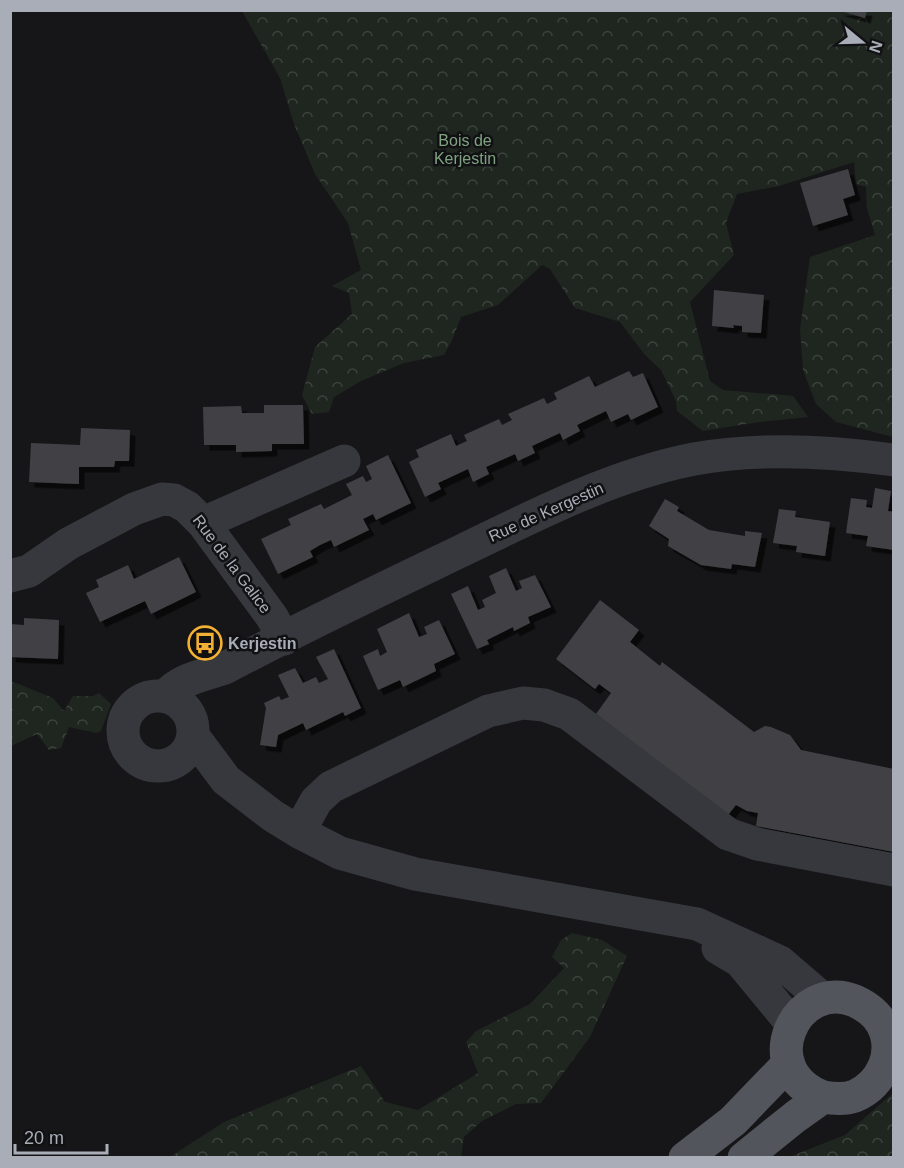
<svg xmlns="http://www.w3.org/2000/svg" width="904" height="1168" font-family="Helvetica,sans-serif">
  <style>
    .forest { fill: url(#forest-crowns) }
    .building { fill: #404145; filter: url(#shadow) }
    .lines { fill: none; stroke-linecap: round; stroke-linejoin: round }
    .minor { stroke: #37383d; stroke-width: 33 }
    .major { stroke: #53555c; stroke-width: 33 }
    .labels { text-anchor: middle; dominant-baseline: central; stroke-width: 5; stroke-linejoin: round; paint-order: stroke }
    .park-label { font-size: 16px; fill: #7fa381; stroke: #111113 }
    .street-label { font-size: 16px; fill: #a8adb8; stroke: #111113 }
    .poi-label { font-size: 16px; font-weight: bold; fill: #a8adb8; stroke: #111113; text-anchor: start }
  </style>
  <defs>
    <pattern id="forest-crowns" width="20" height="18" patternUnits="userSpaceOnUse" patternTransform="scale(1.5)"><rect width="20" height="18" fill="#1e261f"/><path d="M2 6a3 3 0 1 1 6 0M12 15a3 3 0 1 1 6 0" fill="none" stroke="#3c433d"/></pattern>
    <filter id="shadow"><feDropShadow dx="5.5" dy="5.5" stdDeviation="0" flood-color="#0009"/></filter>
  </defs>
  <rect width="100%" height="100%" fill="#161618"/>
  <path class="forest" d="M242,11H893V437L836,422L816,404L803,370L800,329L810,257L875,235L867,208L866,187L856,184L854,162L779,186L737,194L726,223L734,255L690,302L710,381L723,390L793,396L808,417L759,422L703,431L677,411L676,401L661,370L645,355L620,322L575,308L550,269L542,265L498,305L461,317L452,340L444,355L404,363L361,381L334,397L329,412L312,414L302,395L315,347L352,314L349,293L332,286L361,270L348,223L315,174L294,124L280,78Z
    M11,681L53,698L64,711L73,696H93L99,693L111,704L101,731L96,733L69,727L61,748L49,750L37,734L11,746Z
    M572,933L602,940L627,956L590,1037L541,1103L516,1104L482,1121L464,1137L461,1157H170L224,1122L361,1066L385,1102L418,1110L478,1073L466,1042L476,1031L530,1004L564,968L552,957L561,940Z
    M893,1093V1157H789L845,1135Z"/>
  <path class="building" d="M837,10H867L865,18Z
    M848,169L855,195L843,199L848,215L813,226L800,183Z
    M714,290L764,295L761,333L742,332V326L733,325L734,328L712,326Z
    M629,371L633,377L643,373L658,407L631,420L628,414L611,422L606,411L577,425L580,431L563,440L560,433L532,446L535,453L518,461L515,454L486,467L489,474L473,482L468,469L438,483L441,489L425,497L409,462L419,457L416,450L451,434L456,446L467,441L464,435L499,419L502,425L512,420L508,414L544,398L547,404L557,399L554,393L589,376L595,387Z
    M264,405H303L304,444H272V451L236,452V445H204L203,407L241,406L242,413H264Z
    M81,428L130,430L129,461H115L114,467H79V484L29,482L31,443L80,445Z
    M388,455L411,503L376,520L373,514L363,519L369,530L334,547L331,540L320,545L310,551L313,557L278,574L261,539L291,525L288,519L321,504L324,509L352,495L346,484L363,476L366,482L372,479L366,466Z
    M875,488L891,491L888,511L894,512V550L866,546L868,536L846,533L851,498L867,500L866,507L872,508Z
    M665,499L679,507L677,511L709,530L745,536V531L762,533L755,567L732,564L731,569L701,565L668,546L669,539L649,526Z
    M779,509L796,511L795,517L830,522L825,556L796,552L797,546L773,543Z
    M179,557L196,592L151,614L145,601L100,622L86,593L99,587L96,580L128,565L134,579Z
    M506,568L516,591L522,588L519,581L535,575L551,607L528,617L530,623L514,631L513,627L487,640L489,644L477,649L451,594L468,586L478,610L485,607L482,600L496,593L489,576Z
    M600,600L639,630L630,642L660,666L662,662L754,732L765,726L771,727L790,735L801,750L894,769V852L756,826L758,813L747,811L736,805L728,815L596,714L611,693L599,684L595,689L556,659Z
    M409,613L419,637L427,634L424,627L439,620L455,654L434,664L436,671L403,687L400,680L378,690L363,656L378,649L380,656L387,652L377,629Z
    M24,618L59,620L58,659L10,657V624L24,625Z
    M334,649L361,708L345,716L343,712L306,730L303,723L278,735L276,747L260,745L266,708L264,703L279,696L281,700L289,697L278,675L295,668L303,683L316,677L319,683L328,679L316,657Z"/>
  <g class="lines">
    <path class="minor" d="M203,523L344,461
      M10,576L29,571L68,544L134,509L162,499L174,500L187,507L203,523L272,617L284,639
      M123 731a35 35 0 1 1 70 0a35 35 0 1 1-70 0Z
      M166,696C179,679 205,675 225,668C302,627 382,589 461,551C536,515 612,475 694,459C759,447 828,451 894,460
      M194,737L226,780L273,816L299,832L340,853L415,874L697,924L780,962L823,999
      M299,832L316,801L331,787L488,711L523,703L544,705L569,714L728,834L757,844L894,870
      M718,948L740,961L792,1024"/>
    <path class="major" d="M685,1158L733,1121L788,1064
      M744,1158L795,1117L823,1097C834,1099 844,1100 855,1096C882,1084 897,1052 882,1024C876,1013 866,1006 855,1001C796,977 752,1070 823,1097"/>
  </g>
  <defs>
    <symbol id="bus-ring" viewBox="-11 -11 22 22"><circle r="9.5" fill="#111113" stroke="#f2b134" stroke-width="1.5"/><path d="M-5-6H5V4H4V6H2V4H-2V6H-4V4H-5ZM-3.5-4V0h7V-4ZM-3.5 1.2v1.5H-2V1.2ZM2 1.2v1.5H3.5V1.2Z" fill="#f2b134"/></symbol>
  </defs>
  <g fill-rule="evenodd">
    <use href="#bus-ring" x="186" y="624" width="38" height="38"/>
  </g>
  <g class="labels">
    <g class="park-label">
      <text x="465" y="140">Bois de<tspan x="465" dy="18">Kerjestin</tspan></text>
    </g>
    <g class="street-label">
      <text transform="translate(546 512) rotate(-24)">Rue de Kergestin</text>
      <text transform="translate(232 564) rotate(53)">Rue de la Galice</text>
    </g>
    <g class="poi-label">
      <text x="228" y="643">Kerjestin</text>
    </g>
  </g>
  <rect width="904" height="1168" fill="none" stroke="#a8adb8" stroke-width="24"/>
  <g transform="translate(862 42) rotate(109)" stroke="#111113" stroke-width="4.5" paint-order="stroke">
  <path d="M0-4.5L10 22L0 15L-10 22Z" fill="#a8adb8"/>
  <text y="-9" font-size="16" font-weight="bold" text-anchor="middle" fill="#a8adb8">N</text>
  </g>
  <path d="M15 1144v9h92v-9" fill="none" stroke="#a8adb8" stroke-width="3"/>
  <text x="24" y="1144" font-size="18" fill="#a8adb8" stroke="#111113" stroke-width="4.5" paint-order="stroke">20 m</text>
</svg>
